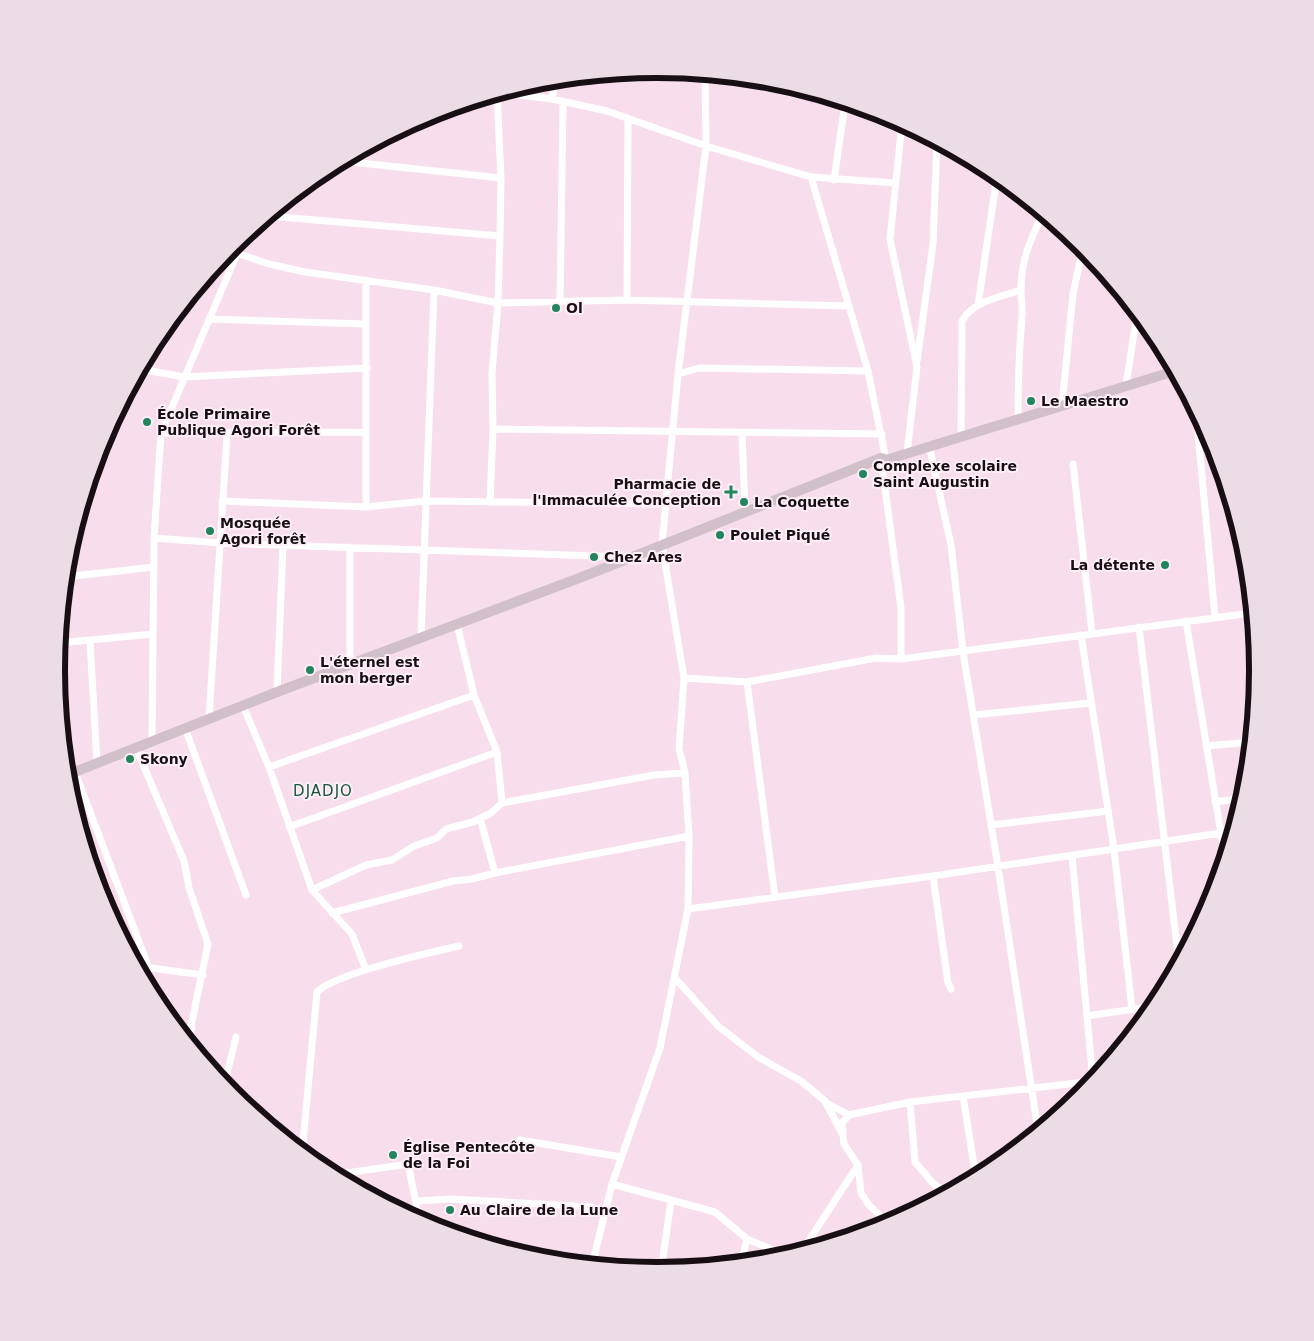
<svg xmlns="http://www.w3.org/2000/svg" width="1314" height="1341" font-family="'DejaVu Sans',sans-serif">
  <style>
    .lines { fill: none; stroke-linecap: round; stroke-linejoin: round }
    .minor { stroke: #fff; stroke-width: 7 }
    .secondary { stroke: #d1bfca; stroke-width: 10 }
    .poi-dot { fill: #23855e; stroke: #feeef7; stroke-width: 2 }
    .labels { text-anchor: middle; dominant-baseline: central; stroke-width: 4; stroke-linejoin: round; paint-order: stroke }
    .poi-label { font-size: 14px; font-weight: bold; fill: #180f15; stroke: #feeef7; text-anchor: start }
    .neighbourhood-label { font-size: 15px; letter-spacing: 1px; fill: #14573d; stroke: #feeef7 }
    .rim { fill: none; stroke: #180f15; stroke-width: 6 }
  </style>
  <rect width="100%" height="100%" fill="#f8dded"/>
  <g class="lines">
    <path class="minor" d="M782,91L784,84
      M501,93L552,99L607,111L706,146L811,177L896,183
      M552,99L556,80
      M902,123L890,239L917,367L907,453
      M342,161L501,178
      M811,177L868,371L886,460
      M834,180L845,103
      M269,216L500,236
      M239,254L269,264L305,272L434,290L498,303L627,300L849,306
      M366,280V507
      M627,300L628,118
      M560,302L563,102
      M978,305L997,176
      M209,319L364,324
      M917,361L933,244L937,142
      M140,369L184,377L367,368
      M678,374L699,368L868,371
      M1126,385L1137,314
      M1062,405L1073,294L1083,247
      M1196,411L1215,617
      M1018,420C1018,385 1019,351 1022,317C1023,308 1021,299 1021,290C1021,260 1030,240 1043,214
      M493,429L882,434
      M161,433L366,432
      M742,433L745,511
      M961,437L962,321C972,301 1001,297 1021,290
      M929,445L951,545L963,652L998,867L1038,1131
      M881,458L901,608V659
      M1073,464L1092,633
      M222,501L366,507L425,501L666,504
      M490,502L493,429L492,373L498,303L500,236L501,178L497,94
      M154,538L220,543L626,557
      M65,577L154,567
      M1186,621L1225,858
      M457,624L474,695L497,752L502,803
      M1139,627L1179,963
      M1081,635L1114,849L1132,1009
      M421,638L434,290
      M90,641L97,763
      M59,643L153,634
      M350,665V547
      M684,678L747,682L876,658L901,659L1252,613
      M747,682L775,897
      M277,692L283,545
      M243,706L269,767L312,890L352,934L366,970
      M973,715L1091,703
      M209,719L227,434
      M185,728L246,895
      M152,741L154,538L161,433L245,235
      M1206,746L1251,742
      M136,748L184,861L189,888L208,944L188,1041
      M269,767L474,695
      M75,772L149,968
      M1215,802L1243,798
      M480,818L495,873
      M991,825L1108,811
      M289,827L497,752
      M1072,856L1093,1081
      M933,876L948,983L951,989
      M312,890L366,865L392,860L414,846L437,838L446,829L473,822L491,813L502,803L654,775L685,773
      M688,909L933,876L1221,833
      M332,913L453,881L472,879L495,873L689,836
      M137,966L203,975
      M675,978L718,1026L758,1057L801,1081L825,1101L843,1135L844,1144L858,1165L861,1193L869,1205L889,1224
      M1087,1016L1155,1006
      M176,1027L192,1028
      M224,1086L236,1037
      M963,1096L976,1178
      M825,1102L849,1115L910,1102L1094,1081
      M910,1102L915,1162L932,1182L946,1194
      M843,1132L842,1123L849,1115
      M520,1140L621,1157
      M302,1153L317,992C334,974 432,952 459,946
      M333,1175L408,1164L420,1222
      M612,1184L715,1212L747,1239L787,1256
      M417,1201L451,1199L592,1207L603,1214
      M802,1251L858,1165
      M741,1263L747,1239
      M592,1265L612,1184L660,1048L688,909L689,836L685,773L679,749L684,678L662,544L678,374L706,146L705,75
      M661,1271L671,1201"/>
    <path class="secondary" d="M67,775L277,692L582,577L881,458L886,460L1175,371"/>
  </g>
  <g class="poi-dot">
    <circle cx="556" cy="308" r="5"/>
    <circle cx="1031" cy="401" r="5"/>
    <circle cx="147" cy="422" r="5"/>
    <circle cx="863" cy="474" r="5"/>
    <path d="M728.5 484.5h5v5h5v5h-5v5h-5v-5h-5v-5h5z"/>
    <circle cx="744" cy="502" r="5"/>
    <circle cx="210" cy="531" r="5"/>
    <circle cx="720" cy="535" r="5"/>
    <circle cx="594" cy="557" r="5"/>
    <circle cx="1165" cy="565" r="5"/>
    <circle cx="310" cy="670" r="5"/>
    <circle cx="130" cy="759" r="5"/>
    <circle cx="393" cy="1155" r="5"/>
    <circle cx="450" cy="1210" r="5"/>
  </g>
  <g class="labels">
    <g class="poi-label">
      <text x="566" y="308">Ol</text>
      <text x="1041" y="401">Le Maestro</text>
      <text x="157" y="414">École Primaire<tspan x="157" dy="16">Publique Agori Forêt</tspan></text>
      <text x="873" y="466">Complexe scolaire<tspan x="873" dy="16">Saint Augustin</tspan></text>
      <text x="721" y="484" text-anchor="end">Pharmacie de<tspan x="721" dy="16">l'Immaculée Conception</tspan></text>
      <text x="754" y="502">La Coquette</text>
      <text x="220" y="523">Mosquée<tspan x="220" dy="16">Agori forêt</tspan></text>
      <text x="730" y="535">Poulet Piqué</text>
      <text x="604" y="557">Chez Ares</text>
      <text x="1155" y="565" text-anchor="end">La détente</text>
      <text x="320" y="662">L'éternel est<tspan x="320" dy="16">mon berger</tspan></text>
      <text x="140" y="759">Skony</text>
      <text x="403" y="1147">Église Pentecôte<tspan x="403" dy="16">de la Foi</tspan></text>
      <text x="460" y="1210">Au Claire de la Lune</text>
    </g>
    <g class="neighbourhood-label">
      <text x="323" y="791">DJADJO</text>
    </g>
  </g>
  <path d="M0 0H1314V1341H0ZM65 670a592 592 0 1 1 1184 0a592 592 0 1 1-1184 0Z" fill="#ecdce5" fill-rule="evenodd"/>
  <path class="rim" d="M65 670a592 592 0 1 1 1184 0a592 592 0 1 1-1184 0Z"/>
</svg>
